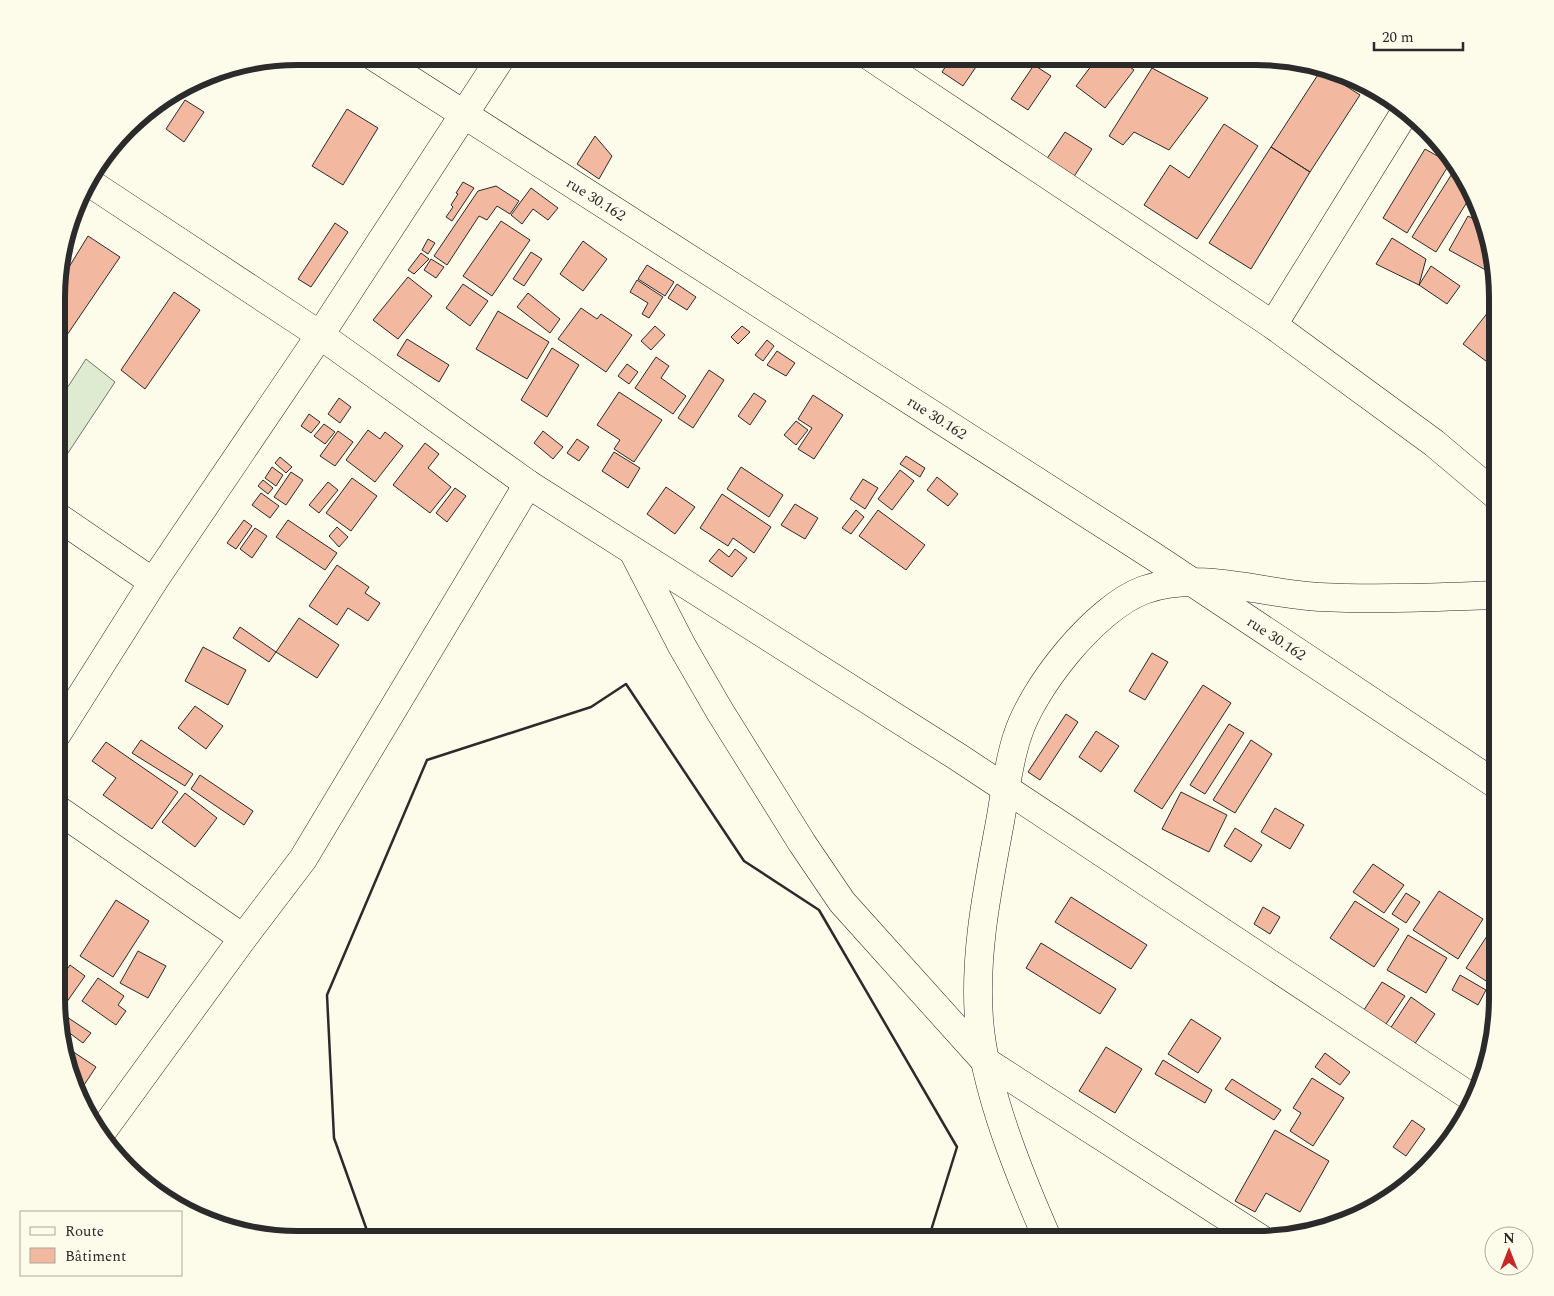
<svg xmlns="http://www.w3.org/2000/svg" width="1554" height="1296" font-family="Spectral,serif">
  <style>
    .green { fill: #deebd1; stroke: #74746e }
    .building { fill: #f2b8a0; stroke: #2b2b2b }
    .lines { fill: none; stroke-linecap: round; stroke-linejoin: round }
    .minor-casing { stroke: #2b2b2b; stroke-width: 29 }
    .minor { stroke: #fdfbea; stroke-width: 28 }
    .wall { stroke: #2b2b2b; stroke-width: 2.5 }
    .labels { text-anchor: middle; dominant-baseline: central; stroke-width: 4; stroke-linejoin: round; paint-order: stroke }
    .street-label { font-size: 15px; fill: #2b2b2b; stroke: #fdfbea }
    .rim { fill: none; stroke: #2b2b2b; stroke-width: 6 }
  </style>
  <rect width="100%" height="100%" fill="#fdfbea"/>
  <path class="green" d="M86,359L115,382L58,468V402Z"/>
  <path class="building" d="M952,57H975L980,61L963,86L942,72Z
    M1098,57H1117L1134,70L1105,108L1076,86Z
    M1138,57H1149L1146,62Z
    M1299,63L1316,67L1312,74Z
    M1034,65L1051,76L1028,110L1011,99Z
    M1152,68L1208,98L1169,150L1134,132L1123,145L1109,136Z
    M1321,70L1360,95L1310,172L1271,147Z
    M185,100L204,112L184,142L166,129Z
    M347,109L378,128L343,185L312,166Z
    M1224,124L1258,146L1197,239L1144,205L1170,165L1189,178Z
    M1065,132L1092,149L1073,178L1046,160Z
    M595,136L612,156L599,179L577,164Z
    M1271,147L1310,172L1251,269L1209,243Z
    M1425,149L1450,163L1407,233L1383,218Z
    M1455,169L1472,194L1436,252L1412,237Z
    M463,182L474,188L452,221L446,217L453,207L451,205L458,194L456,193Z
    M496,186L519,201L510,214L497,206L487,220L479,216L447,265L434,256L478,191Z
    M531,188L558,208L548,220L533,209L522,224L511,215Z
    M1468,216L1483,224L1493,274L1449,250Z
    M501,221L530,240L492,296L463,276Z
    M335,223L348,232L311,287L298,279Z
    M88,236L120,257L67,335L58,329V285Z
    M1392,238L1426,259L1419,285L1376,264Z
    M428,239L435,243L428,254L422,250Z
    M583,241L607,259L583,291L560,274Z
    M531,252L542,259L524,286L513,279Z
    M421,253L429,259L414,274L408,270Z
    M431,259L444,267L436,278L424,270Z
    M647,265L674,282L665,296L638,279Z
    M1431,266L1460,286L1447,304L1419,285Z
    M408,277L432,296L398,339L373,320Z
    M637,280L663,297L649,318L642,314L648,303L630,292Z
    M463,284L488,301L470,326L446,308Z
    M677,284L696,297L687,310L668,298Z
    M174,292L200,310L145,389L121,370Z
    M528,293L560,319L550,333L517,307Z
    M1496,302L1498,304V362L1494,367L1463,344Z
    M581,308L597,319L601,314L632,335L606,372L558,339Z
    M498,311L549,342L527,379L476,349Z
    M655,326L665,335L651,350L641,341Z
    M742,326L750,332L738,344L731,337Z
    M407,339L449,365L439,382L397,355Z
    M767,340L774,346L763,361L755,355Z
    M552,348L579,365L547,417L521,400Z
    M777,351L795,363L786,376L767,365Z
    M656,357L669,366L661,378L686,396L673,414L635,388Z
    M627,364L638,372L629,384L618,376Z
    M709,370L724,380L693,428L678,418Z
    M619,392L662,420L634,462L614,449L620,440L597,425Z
    M754,393L766,401L750,425L738,416Z
    M813,395L843,415L814,459L798,449L812,428L798,419Z
    M339,398L351,407L340,423L328,414Z
    M309,414L320,422L311,433L301,426Z
    M796,421L808,430L796,445L784,435Z
    M324,424L335,432L325,444L314,436Z
    M368,430L380,439L385,432L403,446L375,482L346,460Z
    M338,431L353,442L335,466L320,456Z
    M543,431L563,447L553,459L534,443Z
    M577,439L589,447L579,461L567,453Z
    M425,443L439,454L428,468L451,487L430,513L393,485Z
    M614,452L640,468L628,488L602,471Z
    M906,456L925,468L920,477L900,464Z
    M280,457L292,467L286,473L275,463Z
    M272,467L283,475L276,486L265,478Z
    M741,467L783,495L769,517L727,489Z
    M900,470L914,481L892,510L878,499Z
    M291,472L303,480L286,505L274,497Z
    M937,477L958,494L948,506L927,490Z
    M352,478L377,496L351,531L326,513Z
    M863,479L878,488L865,509L850,499Z
    M263,480L273,488L268,494L258,486Z
    M328,482L338,490L319,513L309,505Z
    M666,487L695,507L675,534L647,514Z
    M455,488L466,496L447,522L436,513Z
    M261,493L279,506L270,518L252,505Z
    M722,494L771,527L754,553L733,538L728,546L700,528Z
    M795,504L818,518L805,539L781,525Z
    M856,510L864,517L851,534L842,528Z
    M878,510L925,545L906,570L859,536Z
    M244,520L252,526L236,549L227,543Z
    M288,520L337,553L325,570L276,537Z
    M337,527L348,537L339,547L329,536Z
    M255,528L267,536L252,558L240,549Z
    M719,549L729,557L735,549L747,558L732,577L709,561Z
    M337,565L369,587L365,593L380,603L368,621L348,608L337,625L309,606Z
    M299,618L339,645L317,678L276,652Z
    M240,627L276,652L269,662L233,638Z
    M203,647L246,670L228,705L185,681Z
    M1152,653L1168,662L1145,700L1129,691Z
    M1203,685L1231,703L1162,809L1134,791Z
    M195,706L223,726L206,749L178,728Z
    M1066,714L1078,722L1040,780L1028,772Z
    M1229,724L1244,733L1205,794L1190,785Z
    M1096,731L1119,746L1101,772L1079,757Z
    M141,740L193,774L185,786L132,753Z
    M1251,740L1272,754L1235,813L1213,800Z
    M106,742L178,792L152,829L103,795L116,778L92,761Z
    M200,775L253,811L244,825L191,789Z
    M1181,792L1227,815L1209,852L1162,829Z
    M185,793L217,818L195,847L162,822Z
    M1275,808L1304,825L1290,849L1261,832Z
    M1235,828L1262,845L1251,862L1224,846Z
    M1373,864L1404,885L1384,913L1353,892Z
    M1439,891L1483,919L1458,959L1413,930Z
    M1406,893L1420,902L1406,923L1392,914Z
    M1071,897L1147,945L1131,969L1055,922Z
    M116,900L149,921L113,977L80,956Z
    M1355,901L1399,929L1374,967L1330,938Z
    M1263,907L1280,917L1270,934L1254,924Z
    M1491,930L1497,934V988L1466,968Z
    M1408,935L1447,958L1426,993L1387,970Z
    M1041,943L1116,989L1100,1014L1026,968Z
    M138,951L166,966L148,998L120,983Z
    M57,953L62,956L57,965Z
    M70,965L85,976L57,1016V984Z
    M1460,975L1486,990L1478,1005L1452,990Z
    M98,978L124,996L118,1005L126,1011L116,1025L82,1001Z
    M1382,982L1405,996L1382,1030L1360,1016Z
    M1411,997L1435,1014L1412,1048L1388,1032Z
    M67,1017L91,1033L83,1043L60,1026Z
    M1191,1019L1221,1038L1198,1073L1168,1054Z
    M66,1047L96,1067L78,1094Z
    M1106,1047L1142,1069L1115,1113L1079,1091Z
    M1325,1053L1350,1072L1340,1085L1315,1067Z
    M1163,1060L1212,1090L1205,1103L1155,1074Z
    M1312,1078L1344,1098L1313,1146L1290,1131L1301,1113L1293,1108Z
    M1232,1079L1281,1110L1274,1120L1225,1089Z
    M1412,1120L1425,1129L1406,1156L1393,1147Z
    M1275,1130L1329,1161L1300,1212L1266,1193L1255,1212L1235,1201Z"/>
  <g class="lines">
    <defs>
      <g id="minor">
        <path id="s1" d="M373,56L1153,556L1497,785"/>
        <path d="M871,57L1273,325L1434,443L1498,497"/>
        <path d="M87,181L320,335L528,484L958,757L1474,1099"/>
        <path d="M1273,325L1405,112"/>
        <path d="M58,517L153,582"/>
        <path d="M634,553L682,646L719,710L802,843L842,902L985,1061L1261,1239"/>
        <path d="M57,734L153,582L320,335L502,56"/>
        <path d="M57,809L243,938"/>
        <path d="M101,1133L243,938L303,859L528,484"/>
        <path d="M1048,1240C1020,1176 984,1089 979,1019C974,953 988,887 1000,822C1005,794 1008,764 1017,737C1032,688 1095,608 1144,590C1200,570 1262,594 1320,597C1379,600 1439,597 1498,595"/>
      </g>
    </defs>
    <use href="#minor" class="minor-casing"/>
    <use href="#minor" class="minor"/>
    <path class="wall" d="M370,1239L334,1138L327,995L427,760L591,707L626,684L744,861L819,910L957,1147L928,1240"/>
  </g>
  <g class="labels">
    <g class="street-label">
      <text stroke="none"><textPath href="#s1" startOffset="265">rue 30.162</textPath></text>
      <text stroke="none"><textPath href="#s1" startOffset="670">rue 30.162</textPath></text>
      <text stroke="none"><textPath href="#s1" startOffset="1075">rue 30.162</textPath></text>
    </g>
  </g>
  <path d="M0 0H1554V1296H0ZM298 65H1256A233 233 0 0 1 1489 298V998A233 233 0 0 1 1256 1231H298A233 233 0 0 1 65 998V298A233 233 0 0 1 298 65Z" fill="#fdfbea" fill-rule="evenodd"/>
  <path class="rim" d="M298 65H1256A233 233 0 0 1 1489 298V998A233 233 0 0 1 1256 1231H298A233 233 0 0 1 65 998V298A233 233 0 0 1 298 65Z"/>
  <rect x="20" y="1211" width="162" height="65" fill="#fdfbea" stroke="#a9a89e"/>
  <rect x="30" y="1227" width="25" height="8" fill="#fdfbea" stroke="#a9a89e"/>
  <text x="65" y="1236" font-size="15" fill="#2b2b2b">Route</text>
  <rect x="30" y="1248" width="25" height="15" fill="#f2b8a0" stroke="#a9a89e"/>
  <text x="65" y="1261" font-size="15" fill="#2b2b2b">Bâtiment</text>
  <g transform="translate(1509 1251)"><circle r="24" fill="#fdfbea" stroke="#a9a89e"/>
  <path d="M0-4L9 19L0 12L-9 19Z" fill="#c62828"/>
  <text y="-8" font-size="14" font-weight="bold" text-anchor="middle" fill="#2b2b2b">N</text>
  </g>
  <path d="M1374 42v8h89v-8" fill="none" stroke="#2b2b2b" stroke-width="2.5"/>
  <text x="1382" y="42" font-size="15" fill="#2b2b2b" stroke="#fdfbea" stroke-width="4" paint-order="stroke">20 m</text>
</svg>
